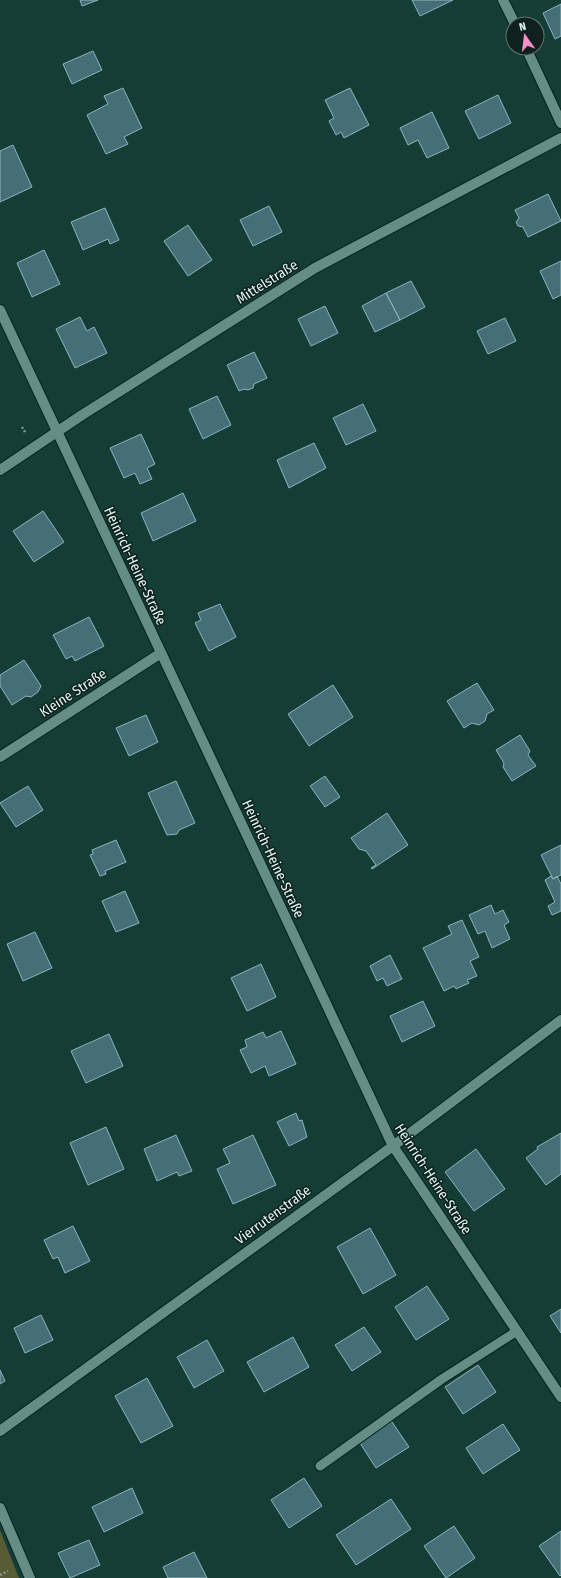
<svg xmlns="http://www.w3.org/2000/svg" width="561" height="1578" font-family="'Fira Sans Condensed',sans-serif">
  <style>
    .green { fill: #575c34 }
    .building { fill: #466e77; stroke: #8bb5bf }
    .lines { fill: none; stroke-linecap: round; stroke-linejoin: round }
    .service-casing { stroke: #03221d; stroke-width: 11 }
    .minor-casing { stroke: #03221d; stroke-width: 12 }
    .path { stroke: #7c9b95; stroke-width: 2.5; stroke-dasharray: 2 2; stroke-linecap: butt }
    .service { stroke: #648d85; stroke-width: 9 }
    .minor { stroke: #648d85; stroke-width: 10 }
    .labels { text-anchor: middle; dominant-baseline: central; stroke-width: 3; stroke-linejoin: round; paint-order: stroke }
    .street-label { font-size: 14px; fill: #e2f8f3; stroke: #0f201d }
  </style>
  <rect width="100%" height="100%" fill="#143d36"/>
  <path class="green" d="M0,1530L19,1578H0Z"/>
  <path class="building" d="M80,0H98L82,6Z
    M412,0H453L420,16Z
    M561,4V36L555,39L543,13Z
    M93,51L102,70L72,84L63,64Z
    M123,88L142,128L124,137L128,144L106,154L87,115L108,104L104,96Z
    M350,88L369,125L344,138L341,132L336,135L329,121L334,118L325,100Z
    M498,95L511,123L479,139L465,111Z
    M432,112L449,148L427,158L418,140L408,145L400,128Z
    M13,145L32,187L0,202V151Z
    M548,194L561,221L528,237L523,227L518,226L516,222L519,218L515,210Z
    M269,206L282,232L253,246L240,220Z
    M105,208L119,240L110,244L108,239L83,250L71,222Z
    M188,225L212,260L188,276L164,241Z
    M44,250L60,284L32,297L17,263Z
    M561,261V295L553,299L540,271Z
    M411,281L425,307L400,320L386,293Z
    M386,293L400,320L375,332L362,306Z
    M325,306L338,333L311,346L298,319Z
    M80,317L87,331L94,327L107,353L75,368L56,329Z
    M505,318L516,341L488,354L477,331Z
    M254,352L267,378L254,384L253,388L248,390L244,389L239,391L227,365Z
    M217,396L231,425L203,439L189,409Z
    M363,404L376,431L346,445L333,418Z
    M141,434L155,464L147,468L152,479L140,484L135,473L124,478L110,448Z
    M314,443L326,468L289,488L277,460Z
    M183,493L196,521L153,541L141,513Z
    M43,511L64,542L34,562L13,531Z
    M220,604L236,637L209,651L195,623L201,620L198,613Z
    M89,617L104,646L75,661L72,656L66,659L53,635Z
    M24,660L41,686L38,692L31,697L26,696L12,705L0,686V675Z
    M477,683L494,710L487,714L485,721L479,725L472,723L464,728L447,701Z
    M333,685L353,717L309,746L288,714Z
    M146,715L158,742L129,756L116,728Z
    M520,735L530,751L528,755L536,766L512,781L503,767L504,763L496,750Z
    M325,776L340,797L325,807L310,786Z
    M176,781L195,823L179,830L177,834L167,835L148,793Z
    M28,786L43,810L16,827L0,803Z
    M387,813L408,845L372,869L371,868L376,865L366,851L359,849L351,838Z
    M116,840L126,862L105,871L106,874L100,876L90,855L93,854L92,850Z
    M561,845V875L553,879L541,855Z
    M551,876L553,879L557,876L561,884V911L552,915L548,906L555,902L545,880Z
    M125,891L139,923L116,932L102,901Z
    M491,905L495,914L503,910L509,922L504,925L510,939L492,948L485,931L478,934L469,915Z
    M462,920L479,957L470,961L477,976L467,980L469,983L456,989L454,986L444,991L423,948L452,934L448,926Z
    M35,932L52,968L23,981L7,944Z
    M390,955L402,979L387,986L383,978L377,981L370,966Z
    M261,964L276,997L247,1011L231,978Z
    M423,1001L435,1026L402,1042L390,1016Z
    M281,1031L296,1064L269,1076L265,1066L251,1073L240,1050L247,1047L245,1040L263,1032L266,1038Z
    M109,1034L123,1066L86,1083L71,1051Z
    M296,1113L299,1121L302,1120L307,1137L289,1146L277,1122Z
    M106,1127L124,1169L88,1185L70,1143Z
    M561,1133V1174L546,1185L526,1158L538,1149L537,1147Z
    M176,1135L192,1171L179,1176L177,1172L157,1181L144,1149Z
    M253,1135L276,1185L233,1204L217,1169L230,1163L223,1149Z
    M476,1149L505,1189L474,1211L445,1172Z
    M73,1226L90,1261L65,1273L58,1257L53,1259L44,1240Z
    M370,1228L396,1275L363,1294L337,1247Z
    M427,1286L449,1319L416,1340L395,1307Z
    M561,1309V1333L550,1316Z
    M41,1315L53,1340L25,1353L14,1328Z
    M364,1327L381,1352L352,1371L335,1345Z
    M293,1337L309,1367L264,1392L247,1362Z
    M207,1340L224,1371L194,1388L177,1357Z
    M478,1365L496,1392L463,1414L445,1387Z
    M0,1370L5,1381L0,1384Z
    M147,1378L173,1426L141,1443L115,1396Z
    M390,1419L409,1447L376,1468L358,1440Z
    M503,1424L520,1450L483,1474L466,1448Z
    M304,1478L322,1506L289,1528L271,1500Z
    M132,1488L143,1513L104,1532L92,1507Z
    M391,1499L411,1529L356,1565L336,1535Z
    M454,1526L475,1558L446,1578L424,1546Z
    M561,1531V1575L560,1576L539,1546Z
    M89,1540L100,1565L70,1578L58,1553Z
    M194,1552L207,1578H168L163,1567Z"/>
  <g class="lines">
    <defs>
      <path id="service" d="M320,1466L442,1379L517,1331"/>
      <path id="minor" d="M503,0L515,24
        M526,48L561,123
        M0,310L393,1146L561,1397
        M0,470L82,415L315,268L561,138
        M0,757L161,653
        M0,1431L393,1146L561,1020
        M0,1508L30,1578"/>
    </defs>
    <use href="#service" class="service-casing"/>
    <use href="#minor" class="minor-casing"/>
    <path class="path" d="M22,427L26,434
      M0,1575L8,1571"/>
    <use href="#service" class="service"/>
    <use href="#minor" class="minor"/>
  </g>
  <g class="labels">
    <g class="street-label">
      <text transform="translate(267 282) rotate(-32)">Mittelstraße</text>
      <text transform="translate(135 566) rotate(65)">Heinrich-Heine-Straße</text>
      <text transform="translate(73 693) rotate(-33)">Kleine Straße</text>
      <text transform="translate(273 859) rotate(65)">Heinrich-Heine-Straße</text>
      <text transform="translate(433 1179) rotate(57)">Heinrich-Heine-Straße</text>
      <text transform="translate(273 1215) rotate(-36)">Vierrutenstraße</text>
    </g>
  </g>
  <g transform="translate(525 36) rotate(346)"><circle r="19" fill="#0f201d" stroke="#637673"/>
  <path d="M0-3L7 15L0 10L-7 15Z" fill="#f98fc9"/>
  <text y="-6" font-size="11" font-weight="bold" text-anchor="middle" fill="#e2f8f3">N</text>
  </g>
</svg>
